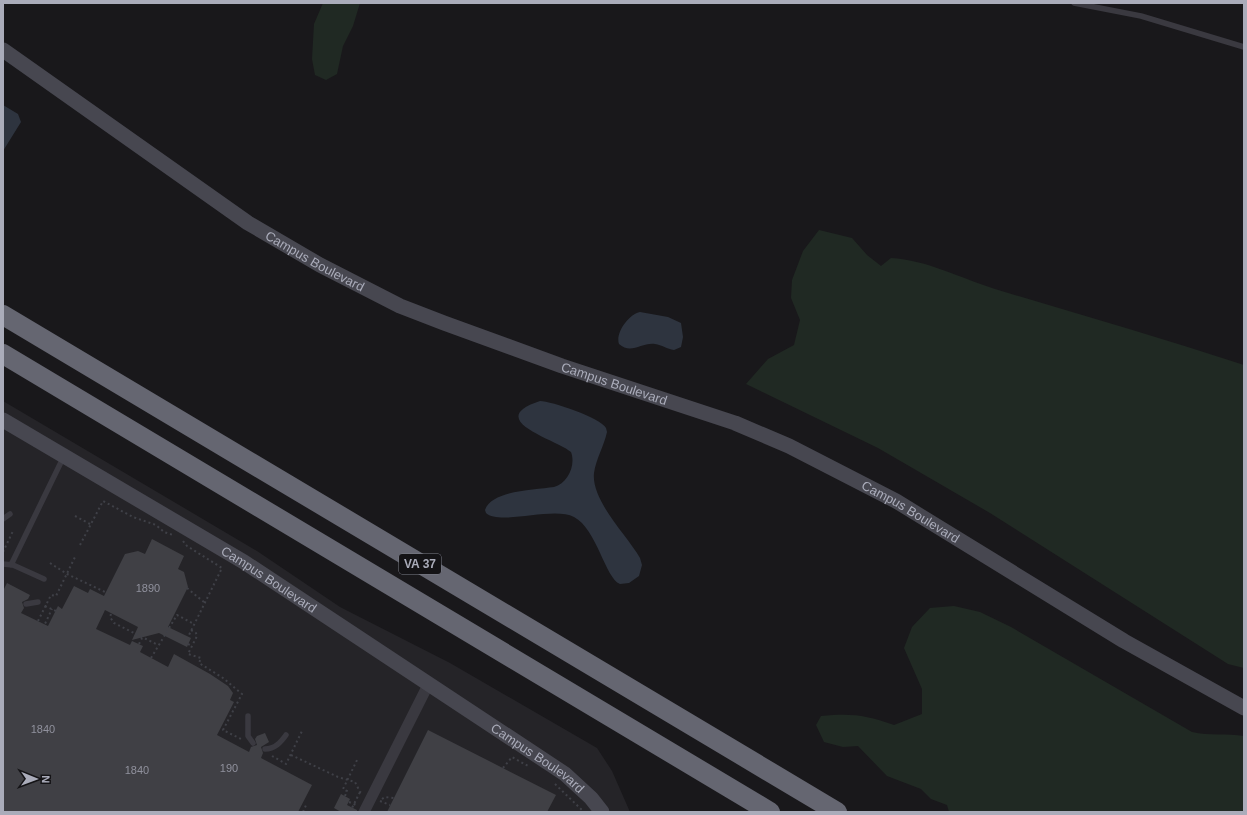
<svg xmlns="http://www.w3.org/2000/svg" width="1247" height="815" font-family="Arial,sans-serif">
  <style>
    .built { fill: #252428 }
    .green { fill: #202923 }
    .water { fill: #2e343f }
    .building { fill: #404045 }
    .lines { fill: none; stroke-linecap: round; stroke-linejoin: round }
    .path { stroke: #3f4047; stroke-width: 2; stroke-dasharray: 2 3; stroke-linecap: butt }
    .lane { stroke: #3a3940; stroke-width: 5.5 }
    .street { stroke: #3a3940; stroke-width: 11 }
    .secondary { stroke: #474750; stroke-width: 15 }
    .highway { stroke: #656671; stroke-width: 20 }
    .labels { text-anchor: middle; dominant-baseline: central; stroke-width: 3; stroke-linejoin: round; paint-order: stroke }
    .number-label { font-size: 11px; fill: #90919d }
    .shield { fill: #141316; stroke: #7d7e89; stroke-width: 1 }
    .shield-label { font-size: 12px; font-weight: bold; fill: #aaacba }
    .street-label { font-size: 13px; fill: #aaacba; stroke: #141316 }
  </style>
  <rect width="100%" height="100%" fill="#19181b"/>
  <path class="built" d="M3,401L257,551L340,607L450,663L597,748L612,771L630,812H3Z"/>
  <path class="green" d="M323,3H360L353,26L343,46L337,74L326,80L315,75L312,59L314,24Z
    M819,230L852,238L867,255L881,266L891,258C927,260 960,278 995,289C1078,314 1161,338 1244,365V668L1228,664L990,513L878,448L746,384L768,359L794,345L800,320L791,298L792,280L803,251Z
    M954,606L980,612L1011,627L1192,732C1209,736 1227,733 1244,736V812H949L947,805L931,799L921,789L887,776L858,746L843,747L824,742L816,725L821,716C852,713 865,715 894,725L922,714V689L904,648L912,627L930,608Z"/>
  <path class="water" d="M3,105L18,114L21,122L3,151Z
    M640,312L668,317L681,323L683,337L681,347L674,350C667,349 662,345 655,344C642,342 631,355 619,344C615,333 629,314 640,312Z
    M540,401C551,401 601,418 606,428L607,432C604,446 596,459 594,473C591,501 627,535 640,558L642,565L639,576L629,583L620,584C605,578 597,529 574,517C553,506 500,526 486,513L485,510C492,490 535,490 554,487C568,483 576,465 571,452C558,440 482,420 540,401Z"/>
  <path class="building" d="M152,539L184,556L178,569L184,572L188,587L168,627L191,638L187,647L159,633L132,640L138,627L105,610L96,629L130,645L132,641L143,646L140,652L168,667L174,654L210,674L228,686L233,693L230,700L234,702L217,735L249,752L251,747L257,745L255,739L257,736L265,733L269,742L261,747L263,753L261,758L312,785L298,812H3V591L7,583L30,595L28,599L22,602L24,608L21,613L48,626L58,606L62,609L74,586L88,593L90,589L104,596L125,554L138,551L145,554Z
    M428,730L556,795L547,812H387Z
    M341,794L350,799L347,805L357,810V812H341L334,808Z"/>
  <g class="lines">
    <path class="path" d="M75,516L90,524
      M183,541L187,546L222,568L188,637
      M80,545L103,501L133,517L156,525L164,532L173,535
      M3,552L13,531
      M50,563L67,574L105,592
      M187,588L205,603
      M45,606L56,611
      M111,614L110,617L114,623L158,645
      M38,621L51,595L56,596L76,555
      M43,628L52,609
      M191,630L196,633L197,636L188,654L201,658L199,663L223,678L242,694L223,730L241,739
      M139,644L142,638
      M188,644L192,646
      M151,658L177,615L194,624
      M291,755L338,777L355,782L360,792L364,793
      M272,756L286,764L302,731
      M503,768L512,757L528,766
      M555,784L584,812
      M345,796L347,791L343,789L358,758
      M382,799L385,797L394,798
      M380,801L390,805
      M349,802L356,805
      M303,812L307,803
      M350,812L360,792"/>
    <path class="lane" d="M1074,3L1141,16L1244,47
      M3,519L10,514
      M3,564L13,565L44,579
      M11,565L64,456
      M26,604L38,602
      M248,716V736L253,743
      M265,749C275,749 281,742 286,735"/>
    <path class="street" d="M364,812L428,685"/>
    <g class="secondary">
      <path id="s1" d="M3,50L248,223L320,265L400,306L444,323L562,366L735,423L789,446L896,501L1124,641L1244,708"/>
      <path id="s2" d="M3,420L244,562L565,774L591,798L602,812"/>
    </g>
    <path class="highway" d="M3,315L837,812
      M3,354L770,812"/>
  </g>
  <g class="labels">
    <g class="number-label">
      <text x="148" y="588">1890</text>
      <text x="43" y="729">1840</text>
      <text x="229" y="768">190</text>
      <text x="137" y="770">1840</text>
    </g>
    <rect class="shield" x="399" y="554" width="42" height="20" rx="3"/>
    <g class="shield-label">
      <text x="420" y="564">VA 37</text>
    </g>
    <g class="street-label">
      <text stroke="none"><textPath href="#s1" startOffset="377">Campus Boulevard</textPath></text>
      <text stroke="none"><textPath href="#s1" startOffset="701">Campus Boulevard</textPath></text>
      <text stroke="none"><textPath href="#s1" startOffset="1025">Campus Boulevard</textPath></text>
      <text stroke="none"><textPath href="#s2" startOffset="310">Campus Boulevard</textPath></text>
      <text stroke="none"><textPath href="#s2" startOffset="633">Campus Boulevard</textPath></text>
    </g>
  </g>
  <rect width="1247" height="815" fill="none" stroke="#aaacba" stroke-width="8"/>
  <g transform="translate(36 779) rotate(91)" stroke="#141316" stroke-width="3" paint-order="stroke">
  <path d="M0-3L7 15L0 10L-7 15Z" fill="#aaacba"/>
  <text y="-6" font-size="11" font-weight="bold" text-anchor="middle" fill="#aaacba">N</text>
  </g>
</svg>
